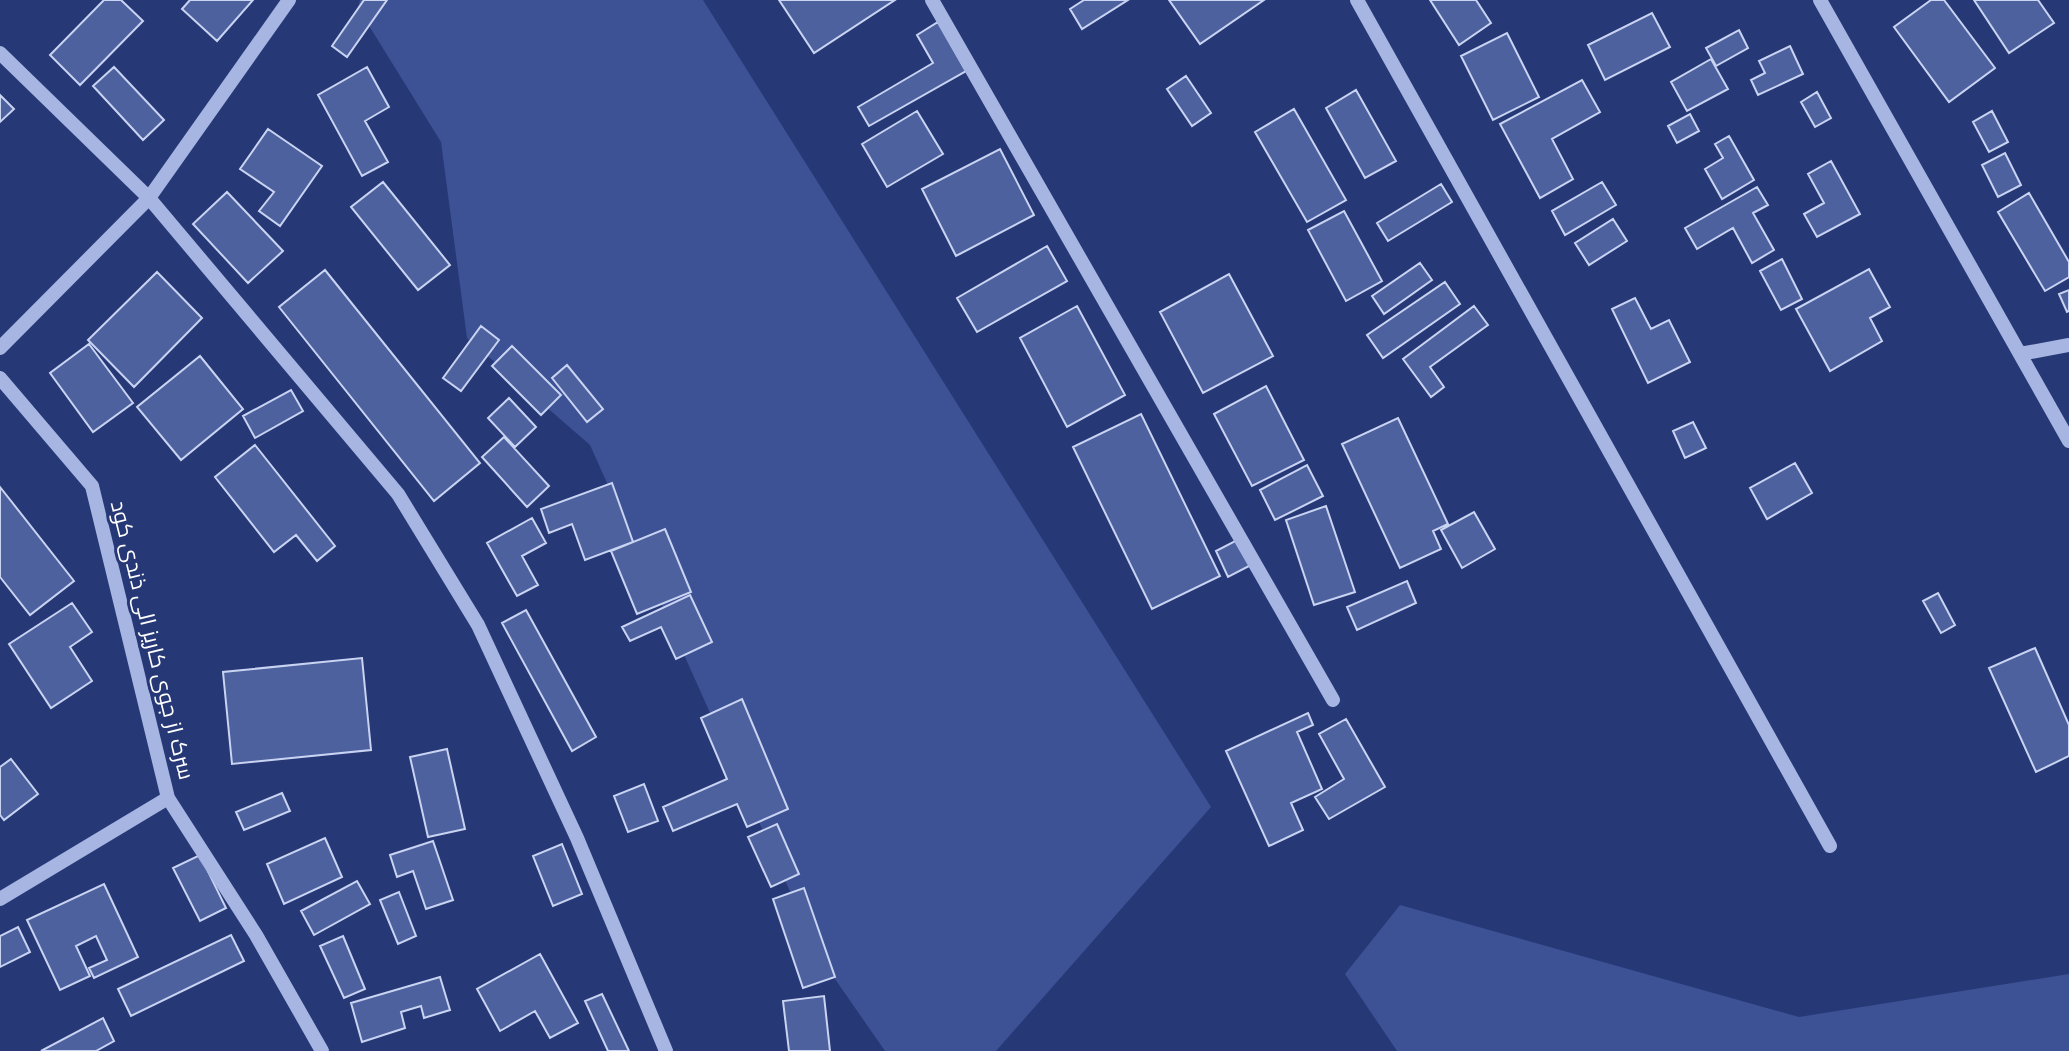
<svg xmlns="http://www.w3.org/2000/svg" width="2069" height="1051" font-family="Raleway,Cairo,sans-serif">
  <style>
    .green { fill: #3d5195 }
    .building { fill: #4e619f; stroke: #c9d3f2; stroke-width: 2 }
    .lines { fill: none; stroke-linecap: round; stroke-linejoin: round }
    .minor { stroke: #a7b5e2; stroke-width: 14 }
    .labels { text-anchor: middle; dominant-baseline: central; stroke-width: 6; stroke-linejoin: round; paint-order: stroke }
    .street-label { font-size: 22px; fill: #fff; stroke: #263876 }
  </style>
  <rect width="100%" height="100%" fill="#263876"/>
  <path class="green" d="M360,0H703L1211,807L996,1051H885L819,956L590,445L467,338L441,142L358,8Z
    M1400,905L1799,1017L2069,974V1051H1397L1345,974Z"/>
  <path class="building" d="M104,0H121L143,21L80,85L50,55Z
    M190,0H253L217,41L182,9Z
    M364,0H387L347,57L332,46Z
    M779,0H895L814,53Z
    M1084,0H1128L1082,29L1070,9Z
    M1169,0H1264L1200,44Z
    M1430,0H1476L1491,23L1459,45Z
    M1931,0H1944L1995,68L1949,102L1894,27Z
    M1974,0H2038L2054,23L2009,53Z
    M1652,13L1670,47L1605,80L1588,45Z
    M938,22L966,71L869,126L858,107L933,63L917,35Z
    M1739,30L1748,48L1716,66L1706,48Z
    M1507,33L1539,97L1493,120L1461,56Z
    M1790,46L1803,74L1758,95L1751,80L1765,73L1759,61Z
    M1711,59L1728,89L1687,111L1671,82Z
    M114,67L164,120L143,140L93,86Z
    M367,67L389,107L365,121L388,162L362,176L318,95Z
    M1186,76L1211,113L1192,126L1167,89Z
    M1582,80L1600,112L1552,139L1573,179L1540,198L1500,124Z
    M1356,90L1396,161L1365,178L1326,108Z
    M1817,92L1831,118L1815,127L1801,102Z
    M0,95L14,109L0,122Z
    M1294,109L1346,200L1307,222L1255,132Z
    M917,111L943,154L887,187L862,144Z
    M1992,111L2008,142L1989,152L1973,122Z
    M1690,114L1699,131L1677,143L1668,126Z
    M268,129L322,166L280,226L259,211L274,192L240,169Z
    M1729,136L1754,180L1722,199L1705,169L1723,158L1715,144Z
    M1000,149L1034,215L956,256L922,189Z
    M2005,153L2021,185L1998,197L1982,165Z
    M1831,161L1860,214L1817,237L1804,214L1824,203L1808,174Z
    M383,182L450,265L418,290L351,207Z
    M1602,182L1616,205L1565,235L1552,211Z
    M1441,184L1452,202L1388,241L1377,223Z
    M1757,187L1768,205L1753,213L1774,250L1752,263L1733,228L1697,249L1685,228Z
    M227,192L283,251L248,283L193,224Z
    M2029,193L2069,262V277L2045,291L1998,212Z
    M1344,211L1382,281L1346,301L1308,230Z
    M1613,219L1627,241L1589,265L1575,243Z
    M1047,246L1067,281L977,332L957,298Z
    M1782,259L1802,299L1781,310L1760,271Z
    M1420,263L1432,280L1384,314L1372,296Z
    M1869,269L1890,307L1870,318L1882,341L1830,371L1796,309Z
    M325,270L480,463L434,501L279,307Z
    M157,272L202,318L134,387L88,340Z
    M1229,274L1273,356L1203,393L1160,312Z
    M1445,282L1460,304L1383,358L1367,335Z
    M2069,290V311L2067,312L2059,294Z
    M1635,298L1651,329L1669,320L1690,362L1648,383L1612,309Z
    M1077,306L1125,395L1067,427L1020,338Z
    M1474,306L1488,325L1430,367L1444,387L1431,397L1403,359Z
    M481,326L499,340L461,391L443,378Z
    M89,344L133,403L93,432L50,373Z
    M512,346L561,395L541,415L492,366Z
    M200,356L243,409L181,460L137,407Z
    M567,365L603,409L587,422L552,378Z
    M1266,386L1304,460L1252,486L1214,414Z
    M291,390L303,411L255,438L243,416Z
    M509,398L536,427L515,447L488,418Z
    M1141,414L1220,576L1152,609L1073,447Z
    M1398,418L1448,524L1433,531L1441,549L1400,568L1342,444Z
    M1693,422L1706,448L1685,458L1673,431Z
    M504,437L549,486L527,507L482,457Z
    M255,445L335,546L317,561L296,535L274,552L215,477Z
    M1795,463L1812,493L1767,519L1750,488Z
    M1307,465L1323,496L1275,520L1260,490Z
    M612,483L633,542L585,560L572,524L549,533L541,509Z
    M0,487L74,581L30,615L0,577Z
    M1326,506L1355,592L1314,605L1286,520Z
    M1474,512L1495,549L1462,568L1441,530Z
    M532,518L546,543L522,556L538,585L517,596L487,543Z
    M665,529L691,592L637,614L611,551Z
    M1239,539L1251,565L1228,577L1216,551Z
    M1407,581L1416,603L1357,630L1347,607Z
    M1938,593L1955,625L1941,633L1923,601Z
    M690,595L712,642L676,659L661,627L630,641L622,627Z
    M72,603L92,632L70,647L92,681L51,708L9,644Z
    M526,610L596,737L572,751L502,623Z
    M2035,648L2069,725V756L2036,772L1989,668Z
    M362,658L371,750L232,764L223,672Z
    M742,699L788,809L747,827L737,804L673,831L663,807L727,779L701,718Z
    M1308,713L1313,725L1297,732L1322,789L1291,803L1303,830L1269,846L1226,751Z
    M1346,719L1385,787L1329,819L1315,797L1344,779L1319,734Z
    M447,749L465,829L428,837L410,757Z
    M11,759L38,794L4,820L0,815V767Z
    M644,784L658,821L628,832L614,796Z
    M282,793L290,811L244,830L236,812Z
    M777,824L799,874L771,887L748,837Z
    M325,838L342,877L284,904L267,864Z
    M433,841L453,900L426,909L413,871L397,877L390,855Z
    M562,844L582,894L553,906L533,856Z
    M200,855L226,908L200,921L173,868Z
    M357,881L370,904L314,935L301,911Z
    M104,884L138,957L94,978L89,968L107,960L96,936L76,946L90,976L60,990L27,920Z
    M804,888L835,977L803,988L773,899Z
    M399,892L416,936L398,944L380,900Z
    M18,927L30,952L0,967V936Z
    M231,935L244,961L131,1016L118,989Z
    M343,936L365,989L344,998L320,946Z
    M540,954L578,1023L550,1038L535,1011L500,1031L477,989Z
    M440,977L450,1010L424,1018L421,1006L401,1012L405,1028L362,1042L351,1003Z
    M602,994L629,1051H608L585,1001Z
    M824,996L830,1051H789L783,1001Z
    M103,1018L114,1041L96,1051H41Z"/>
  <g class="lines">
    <path class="minor" d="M932,0L1333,700
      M1357,0L1830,846
      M1820,0L2069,441
      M0,53L149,198L398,494L478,625L577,838L666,1051
      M0,348L149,198L289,0
      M2020,354L2069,345
      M0,378L92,486L168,798L0,899
      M168,798L256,935L322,1051"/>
  </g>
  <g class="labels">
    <g class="street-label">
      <text transform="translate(153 640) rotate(76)">سرک از جوی کاریز الی ذندی کود</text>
    </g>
  </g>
</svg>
